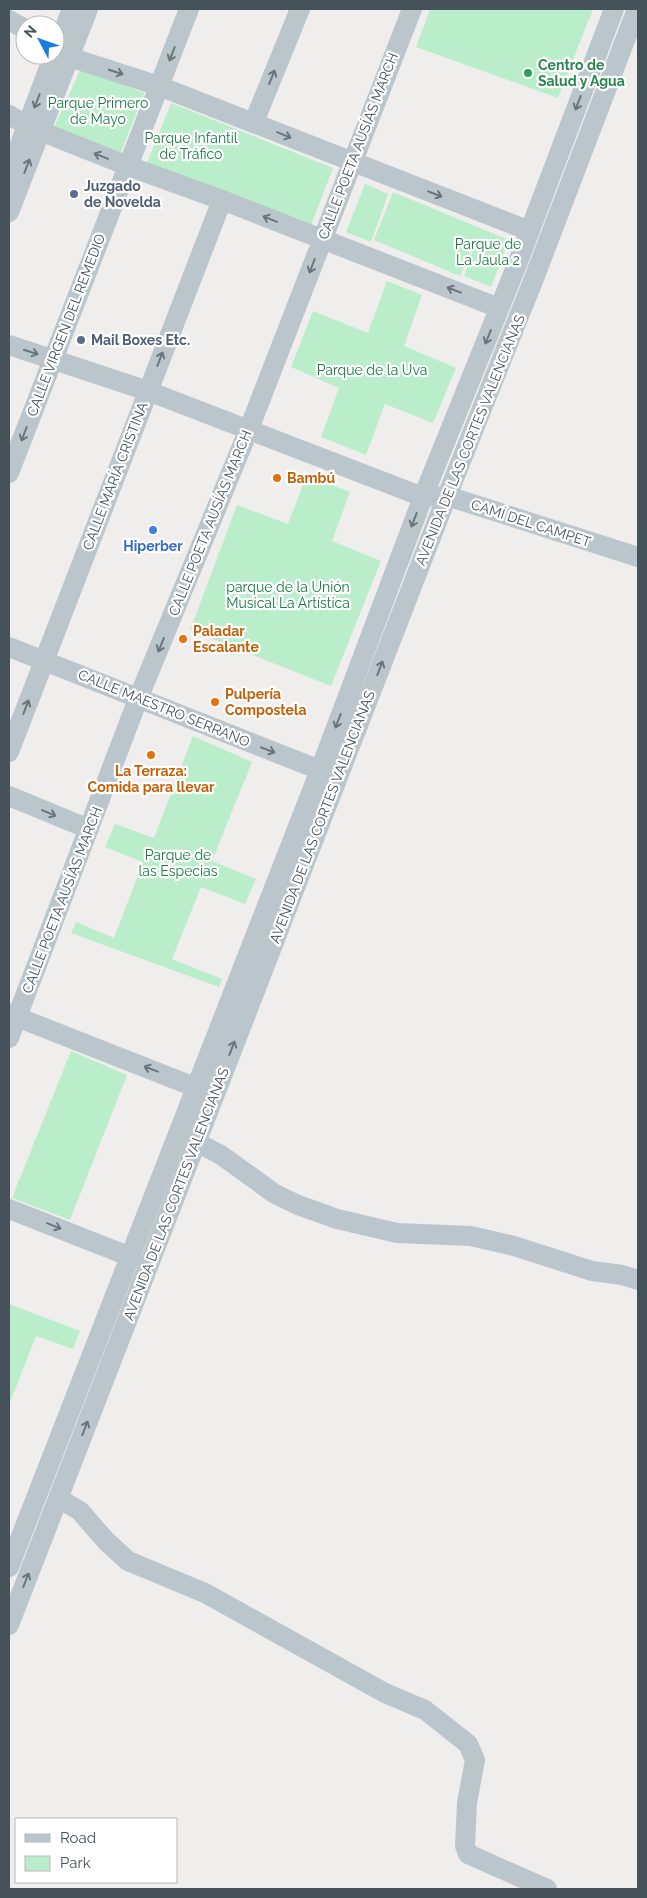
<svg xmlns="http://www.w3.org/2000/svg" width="647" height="1898" font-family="Raleway,sans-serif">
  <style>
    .green { fill: #baeeca }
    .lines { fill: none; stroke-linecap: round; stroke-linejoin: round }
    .minor { stroke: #bbc6cc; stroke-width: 20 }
    .oneway { stroke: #68757c }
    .leisure-dot { fill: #2e9e5b; stroke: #fff; stroke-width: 2 }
    .service-dot { fill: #5c6f8a; stroke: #fff; stroke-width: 2 }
    .food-dot { fill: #e8710a; stroke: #fff; stroke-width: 2 }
    .shop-dot { fill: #3f7fe0; stroke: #fff; stroke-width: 2 }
    .labels { text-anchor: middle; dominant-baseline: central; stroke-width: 4.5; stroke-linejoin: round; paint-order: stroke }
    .leisure-label { font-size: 14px; font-weight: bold; fill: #27864d; stroke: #fff; text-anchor: start }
    .park-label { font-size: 14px; fill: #177b41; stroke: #fff }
    .street-label { font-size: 14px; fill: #45525a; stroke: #fff }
    .service-label { font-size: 14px; font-weight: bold; fill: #4e5e75; stroke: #fff; text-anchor: start }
    .food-label { font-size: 14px; font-weight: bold; fill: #c56008; stroke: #fff; text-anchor: start }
    .shop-label { font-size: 14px; font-weight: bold; fill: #366cbe; stroke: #fff }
  </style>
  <rect width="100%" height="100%" fill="#f0eded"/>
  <path class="green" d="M430,9H593L558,98L416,47Z
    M81,68L144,93L120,155L54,128Z
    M171,103L333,168L310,228L147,163Z
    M365,184L388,194L371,242L346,232Z
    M393,192L509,240L491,287L464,276L477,239L460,276L374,240Z
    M387,281L422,295L404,346L456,368L433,423L385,404L366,455L321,437L339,388L291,367L313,311L368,333Z
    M307,475L350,492L332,541L381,561L331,686L190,630L237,505L288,524Z
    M193,736L252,762L212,861L256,879L245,904L201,887L172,959L222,979L219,987L71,933L76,922L114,938L143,862L105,847L115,824L154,838Z
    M71,1051L127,1075L70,1220L12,1198Z
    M9,1304L80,1331L73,1349L36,1336L9,1405Z"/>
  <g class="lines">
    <path class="minor" d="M9,20L25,29
      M55,53L72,9
      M69,57L159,86L530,231
      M9,115L27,125
      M254,122L300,9
      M40,131L128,166L222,200L499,308
      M9,173L54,55
      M9,212L88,9
      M9,345L148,391L423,497L447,496L638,557
      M9,473L189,9
      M9,647L320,770
      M9,752L222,200
      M9,796L89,829
      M9,1014L187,1084L196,1087L202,1098
      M9,1038L138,699L249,429L412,9
      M197,1128L196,1142L221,1155L275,1194L298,1205L337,1219L397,1233L471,1236L514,1246L592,1271L622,1275L638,1280
      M9,1209L131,1257
      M58,1498L80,1511L106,1541L128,1561L205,1593L385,1693L425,1710L468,1744L475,1760L467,1803L465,1846L468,1854L547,1889
      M9,1567L320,770L423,497L516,267L614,9
      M9,1625L447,496L533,281L637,9"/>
  </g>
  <defs><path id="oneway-shaft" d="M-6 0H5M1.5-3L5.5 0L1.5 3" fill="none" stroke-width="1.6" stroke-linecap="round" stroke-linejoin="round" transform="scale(1.25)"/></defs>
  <g class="oneway">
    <use href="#oneway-shaft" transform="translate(172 54) rotate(111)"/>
    <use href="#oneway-shaft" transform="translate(116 72) rotate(18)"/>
    <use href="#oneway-shaft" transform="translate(272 77) rotate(-68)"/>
    <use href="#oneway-shaft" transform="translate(37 101) rotate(111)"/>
    <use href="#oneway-shaft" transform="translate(578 103) rotate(111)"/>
    <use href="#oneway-shaft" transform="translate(284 135) rotate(22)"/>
    <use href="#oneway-shaft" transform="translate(101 156) rotate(-158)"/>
    <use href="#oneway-shaft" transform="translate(27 166) rotate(-69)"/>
    <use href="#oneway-shaft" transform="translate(435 194) rotate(21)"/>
    <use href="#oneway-shaft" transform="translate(270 219) rotate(-158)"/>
    <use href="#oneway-shaft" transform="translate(312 266) rotate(111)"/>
    <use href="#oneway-shaft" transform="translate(454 290) rotate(-159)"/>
    <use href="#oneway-shaft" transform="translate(488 337) rotate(112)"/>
    <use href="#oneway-shaft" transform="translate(31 352) rotate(18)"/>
    <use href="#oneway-shaft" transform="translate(160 359) rotate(-69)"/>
    <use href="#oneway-shaft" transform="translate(24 434) rotate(111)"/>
    <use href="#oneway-shaft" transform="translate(414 520) rotate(111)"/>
    <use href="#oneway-shaft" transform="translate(161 645) rotate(112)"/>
    <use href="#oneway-shaft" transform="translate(380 668) rotate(-69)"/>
    <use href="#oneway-shaft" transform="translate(26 707) rotate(-69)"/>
    <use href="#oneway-shaft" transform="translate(338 721) rotate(111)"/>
    <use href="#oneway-shaft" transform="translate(268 750) rotate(21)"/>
    <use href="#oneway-shaft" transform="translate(49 813) rotate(23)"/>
    <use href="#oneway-shaft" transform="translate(232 1048) rotate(-69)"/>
    <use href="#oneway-shaft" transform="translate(151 1069) rotate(-159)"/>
    <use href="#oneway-shaft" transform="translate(54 1226) rotate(22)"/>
    <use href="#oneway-shaft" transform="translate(85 1428) rotate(-69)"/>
    <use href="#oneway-shaft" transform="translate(26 1580) rotate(-69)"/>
  </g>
  <circle class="leisure-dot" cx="528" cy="73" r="5"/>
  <g class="service-dot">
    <circle cx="74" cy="194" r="5"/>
    <circle cx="81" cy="340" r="5"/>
  </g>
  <g class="food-dot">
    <circle cx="277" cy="478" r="5"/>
    <circle cx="183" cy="639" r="5"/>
    <circle cx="215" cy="702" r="5"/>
    <circle cx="151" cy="755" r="5"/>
  </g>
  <circle class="shop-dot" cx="153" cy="530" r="5"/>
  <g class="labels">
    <g class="leisure-label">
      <text x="538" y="65">Centro de<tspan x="538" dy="16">Salud y Agua</tspan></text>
    </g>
    <g class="park-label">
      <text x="98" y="103">Parque Primero<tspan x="98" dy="16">de Mayo</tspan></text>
      <text x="191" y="138">Parque Infantil<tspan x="191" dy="16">de Tráfico</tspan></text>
      <text x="488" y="244">Parque de<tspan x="488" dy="16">La Jaula 2</tspan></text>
      <text x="372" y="370">Parque de la Uva</text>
      <text x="288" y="587">parque de la Unión<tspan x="288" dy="16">Musical La Artística</tspan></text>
      <text x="178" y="855">Parque de<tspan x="178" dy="16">las Especias</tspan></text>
    </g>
    <g class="street-label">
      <text transform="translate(358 146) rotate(-69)">CALLE POETA AUSÍAS MARCH</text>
      <text transform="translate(66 325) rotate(-69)">CALLE VIRGEN DEL REMEDIO</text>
      <text transform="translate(470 440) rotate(-68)">AVENIDA DE LAS CORTES VALENCIANAS</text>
      <text transform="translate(115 476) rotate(-69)">CALLE MARÍA CRISTINA</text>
      <text transform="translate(210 523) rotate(-68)">CALLE POETA AUSÍAS MARCH</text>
      <text transform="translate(531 523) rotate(18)">CAMÍ DEL CAMPET</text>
      <text transform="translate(164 708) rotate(22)">CALLE MAESTRO SERRANO</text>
      <text transform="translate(322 817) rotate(-69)">AVENIDA DE LAS CORTES VALENCIANAS</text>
      <text transform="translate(62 900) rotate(-69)">CALLE POETA AUSÍAS MARCH</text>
      <text transform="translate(176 1194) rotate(-69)">AVENIDA DE LAS CORTES VALENCIANAS</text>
    </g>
    <g class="service-label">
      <text x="84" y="186">Juzgado<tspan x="84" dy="16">de Novelda</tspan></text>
      <text x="91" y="340">Mail Boxes Etc.</text>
    </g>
    <g class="food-label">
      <text x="287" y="478">Bambú</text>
      <text x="193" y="631">Paladar<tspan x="193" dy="16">Escalante</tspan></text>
      <text x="225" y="694">Pulpería<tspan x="225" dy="16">Compostela</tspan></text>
      <text x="151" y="771" text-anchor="middle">La Terraza:<tspan x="151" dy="16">Comida para llevar</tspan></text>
    </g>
    <g class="shop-label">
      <text x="153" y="546">Hiperber</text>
    </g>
  </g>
  <rect width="647" height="1898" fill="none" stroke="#45525a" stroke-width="20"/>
  <rect x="15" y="1818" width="162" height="65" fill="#ffffff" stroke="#b5babd"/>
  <rect x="25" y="1834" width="25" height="8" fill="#bbc6cc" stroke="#b5babd"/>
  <text x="60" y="1843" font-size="15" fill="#45525a">Road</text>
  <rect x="25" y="1856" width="25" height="15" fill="#baeeca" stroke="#b5babd"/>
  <text x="60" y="1868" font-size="15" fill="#45525a">Park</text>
  <g transform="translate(40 40) rotate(311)"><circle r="24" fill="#ffffff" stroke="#b5babd"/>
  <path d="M0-4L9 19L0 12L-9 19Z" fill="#197ddd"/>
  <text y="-8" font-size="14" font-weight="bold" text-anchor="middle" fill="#45525a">N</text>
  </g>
</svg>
